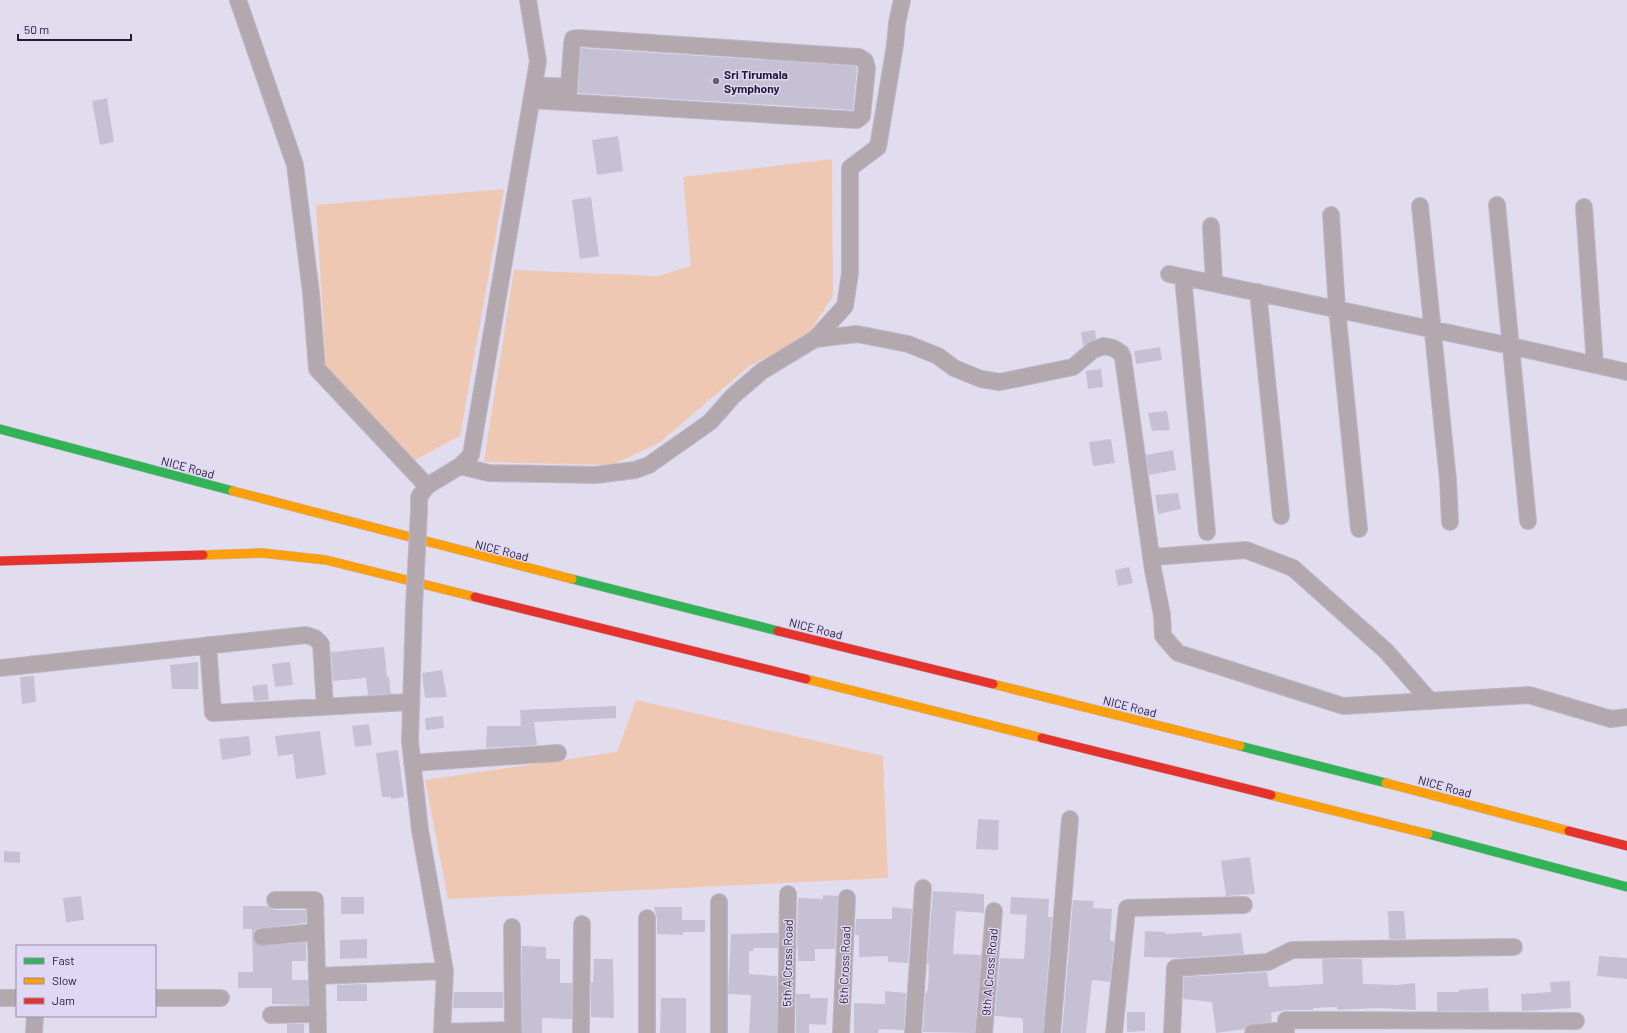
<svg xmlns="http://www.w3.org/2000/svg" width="1627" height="1033" font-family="Barlow,sans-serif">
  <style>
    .green { fill: #efc8b3 }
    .building { fill: #c6c0d5 }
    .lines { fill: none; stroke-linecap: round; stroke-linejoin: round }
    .street-casing { stroke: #bdb8c8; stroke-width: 18 }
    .fast-casing { stroke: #bdb8c8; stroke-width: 10 }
    .slow-casing { stroke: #bdb8c8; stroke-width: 10 }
    .jam-casing { stroke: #bdb8c8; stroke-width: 10 }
    .street { stroke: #b3a8ae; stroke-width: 16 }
    .fast { stroke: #30b455; stroke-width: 9 }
    .slow { stroke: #ff9f0a; stroke-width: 9 }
    .jam { stroke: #e5322d; stroke-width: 9 }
    .street-bridge-casing { stroke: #bdb8c8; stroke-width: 18; stroke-linecap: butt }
    .street-bridge { stroke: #b3a8ae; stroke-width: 16 }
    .poi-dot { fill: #666076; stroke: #dfd7f4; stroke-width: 1.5 }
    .labels { text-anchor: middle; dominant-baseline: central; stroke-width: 3; stroke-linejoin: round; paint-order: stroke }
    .poi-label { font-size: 12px; font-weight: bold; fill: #241c36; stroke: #dfd7f4; text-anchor: start }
    .street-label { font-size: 12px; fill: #241c36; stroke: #dfd7f4 }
  </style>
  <rect width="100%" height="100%" fill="#e2ddee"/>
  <path class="green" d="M832,159L833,296L807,336L748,367L659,443L612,465L484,462L514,270L658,276L691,266L683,177Z
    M504,189L460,436L413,461L326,366L316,205Z
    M636,700L883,756L888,878L448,899L425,780L617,752Z"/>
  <path class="building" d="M581,48L856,66L857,69L853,110L578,93Z
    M107,98L114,142L100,145L92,101Z
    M618,136L623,171L597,175L592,140Z
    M591,197L599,256L580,259L572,200Z
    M1095,330L1096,339L1083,346L1081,332Z
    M1160,347L1162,360L1136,364L1134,351Z
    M1101,369L1103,387L1088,389L1086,371Z
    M1167,411L1170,430L1152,431L1148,413Z
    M1111,439L1115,463L1093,466L1089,442Z
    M1173,450L1176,470L1149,475L1146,455Z
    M1178,493L1181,509L1158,514L1155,495Z
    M1129,567L1133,583L1118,586L1115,570Z
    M384,647L387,677H389L391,694L368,695L366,678L333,681L331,652Z
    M198,662V689H172L170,665Z
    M290,662L293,685L275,687L272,664Z
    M442,670L447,697L425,698L422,673Z
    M34,676L36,702L22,704L20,677Z
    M267,684L269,700L254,701L252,686Z
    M616,706V718L534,722L537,745L486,748L487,726H521L520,710Z
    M443,716L444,728L426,730L425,718Z
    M369,724L372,745L355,747L352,726Z
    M320,731L326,775L296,779L293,754L278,756L275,736Z
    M249,736L251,755L222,760L219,739Z
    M398,750L404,797L391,799V797H382L376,753Z
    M978,819L999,820L998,850L976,849Z
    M4,851L20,852V863L4,862Z
    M1250,857L1255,894L1226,896L1221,861Z
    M933,891L984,894V913L956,911L953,954L981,955L975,1033L923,1032L925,994L928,989L929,964H927Z
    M823,895L838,896L835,949H815V961H798V948H797L798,898L823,899Z
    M81,896L84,920L66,922L63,898Z
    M341,897H364V914H341Z
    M1011,897L1049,899L1048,917H1052L1043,1033H1023V1019L1020,1018L995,1016L1000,958L1024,959L1027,915L1010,914Z
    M1073,900L1094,901L1093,908L1112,909L1110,941H1114L1110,982L1092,980L1086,1033H1062Z
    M243,906H268L275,910H306V923L261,928L256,930L253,937L255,943L262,946L306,942V961H292V980H308V1005L272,1004V988H238V972H253L252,929H243Z
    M654,907H682V920H705V932H683V935L657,934V919Z
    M892,907L912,909L908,963L888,962V956L859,957V935H855L856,919H892Z
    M1388,911H1404L1406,939H1389Z
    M1145,931L1165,932V934L1202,932V936L1241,933L1244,954L1182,958L1144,957Z
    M769,933H778V948H753V951H749V974L777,976V1033H749L751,995L728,994L731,934Z
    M367,939V958L340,959V940Z
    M522,946L546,947V959H560V983H572V1019L542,1018V1033H522Z
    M1599,956L1627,958V979L1597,976Z
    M594,959H613L614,1018L591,1017V982H593Z
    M1322,959H1362L1363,984L1397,985L1415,983L1416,1010L1377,1008L1337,1010V1007L1313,1008V1010H1286L1271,1013L1272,1022L1252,1024L1245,1029L1216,1033L1212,1002L1183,999L1184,977L1267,972L1269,987L1323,984Z
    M1570,981L1571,1008L1522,1011L1521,994L1551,992L1550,982Z
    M367,984V1001H337V985Z
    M1488,988L1489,1011H1437V992H1459V990Z
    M885,991L906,993L904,1030L879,1029L878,1033H854V1003L885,1004Z
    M454,992H503V1008H453Z
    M796,994H810V998H828L826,1025L809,1024V1033H796Z
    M661,998H686V1033H660Z
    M1127,1012H1145V1031L1127,1032Z
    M287,1024H304V1033H287Z"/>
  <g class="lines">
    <defs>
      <path id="street" d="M238,0L295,165L311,293L317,369L427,486
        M534,85L569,87
        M532,100L857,120L862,116L867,68L865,61L859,57L579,38L573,39L572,44L568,101
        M1497,205L1528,521
        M1420,206L1448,480L1450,522
        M1584,207L1595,365
        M1331,215L1337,309L1359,529
        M1211,226L1214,283
        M1169,274L1511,346L1627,372
        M1183,277L1207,532
        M1258,292L1281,516
        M815,339L845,306L850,273V168L878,147L895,45L897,23L902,0
        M460,466L489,473L595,475L635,470L649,465L710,422L733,396L762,371L815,339L857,334L908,344L938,356L954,368L981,379L1000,382L1073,367L1093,350L1104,346L1113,348L1121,353L1123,358L1153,570L1162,615L1163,636L1178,653L1343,706L1529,695L1611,719L1627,717
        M419,511V497L427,486L460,466L471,455L538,61L528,0
        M1153,557L1246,550L1293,568L1386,651L1430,701
        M414,607L410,741L420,830L445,971L442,1033
        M208,645L213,713L410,702
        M0,668L306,635L315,638L321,644L325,707
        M412,763L558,753
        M275,900H315L317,976
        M719,902V1033
        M512,927L513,1033
        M262,937L316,932
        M0,998H17
        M155,998H221
        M271,1015L318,1014
        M442,1032L513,1030
        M34,1033L35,1016
        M318,1033L317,976L445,971
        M581,1033L582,924
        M647,1033V918
        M786,1033L788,894
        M841,1033L847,898
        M913,1033L923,888
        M984,1033L994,911
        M1052,1033L1070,819
        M1114,1033L1127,908L1244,905
        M1172,1033L1175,968L1268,962L1292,950L1514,947
        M1253,1033L1286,1030
        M1286,1033V1020L1576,1021"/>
      <path id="fast" d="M0,429L233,491
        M572,579L778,631
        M1240,746L1386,783
        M1428,834L1627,887"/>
      <path id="slow" d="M233,491L572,579
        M203,555L262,553L326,560L475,597
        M806,679L1042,738
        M993,684L1240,746
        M1386,783L1569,831
        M1271,795L1428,834"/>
      <path id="jam" d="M0,561L203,555
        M475,597L806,679
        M778,631L993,684
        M1042,738L1271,795
        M1569,831L1627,846"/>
    </defs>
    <use href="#street" class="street-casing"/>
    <use href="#fast" class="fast-casing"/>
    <use href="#slow" class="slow-casing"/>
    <use href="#jam" class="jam-casing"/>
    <use href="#street" class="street"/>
    <use href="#fast" class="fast"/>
    <use href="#slow" class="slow"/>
    <use href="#jam" class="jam"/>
    <defs>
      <path id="street-bridge" d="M414,607L419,511"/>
    </defs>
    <use href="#street-bridge" class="street-bridge-casing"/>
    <use href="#street-bridge" class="street-bridge"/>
  </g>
  <circle class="poi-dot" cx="716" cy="81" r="4"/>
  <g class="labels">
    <g class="poi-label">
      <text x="724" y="74">Sri Tirumala<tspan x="724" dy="14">Symphony</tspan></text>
    </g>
    <g class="street-label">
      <text transform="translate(188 467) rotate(15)">NICE Road</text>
      <text transform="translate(502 550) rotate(14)">NICE Road</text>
      <text transform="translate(816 628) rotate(14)">NICE Road</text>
      <text transform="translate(1130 706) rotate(14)">NICE Road</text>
      <text transform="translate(1445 786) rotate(15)">NICE Road</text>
      <text transform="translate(787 963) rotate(-89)">5th A Cross Road</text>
      <text transform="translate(844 965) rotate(-88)">6th Cross Road</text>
      <text transform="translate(989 972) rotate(-85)">9th A Cross Road</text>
    </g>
  </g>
  <rect x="16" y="945" width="140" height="72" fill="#dfd7f4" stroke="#948ca8"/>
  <rect x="24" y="958" width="20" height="6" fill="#30b455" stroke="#948ca8"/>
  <text x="52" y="965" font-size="12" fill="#241c36">Fast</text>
  <rect x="24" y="978" width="20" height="6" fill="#ff9f0a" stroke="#948ca8"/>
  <text x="52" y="985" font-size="12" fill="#241c36">Slow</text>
  <rect x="24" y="998" width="20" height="6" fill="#e5322d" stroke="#948ca8"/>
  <text x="52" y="1005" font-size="12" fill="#241c36">Jam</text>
  <path d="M18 34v6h113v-6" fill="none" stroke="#241c36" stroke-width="2"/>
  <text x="24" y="34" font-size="12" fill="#241c36" stroke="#dfd7f4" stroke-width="3" paint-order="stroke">50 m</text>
</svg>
